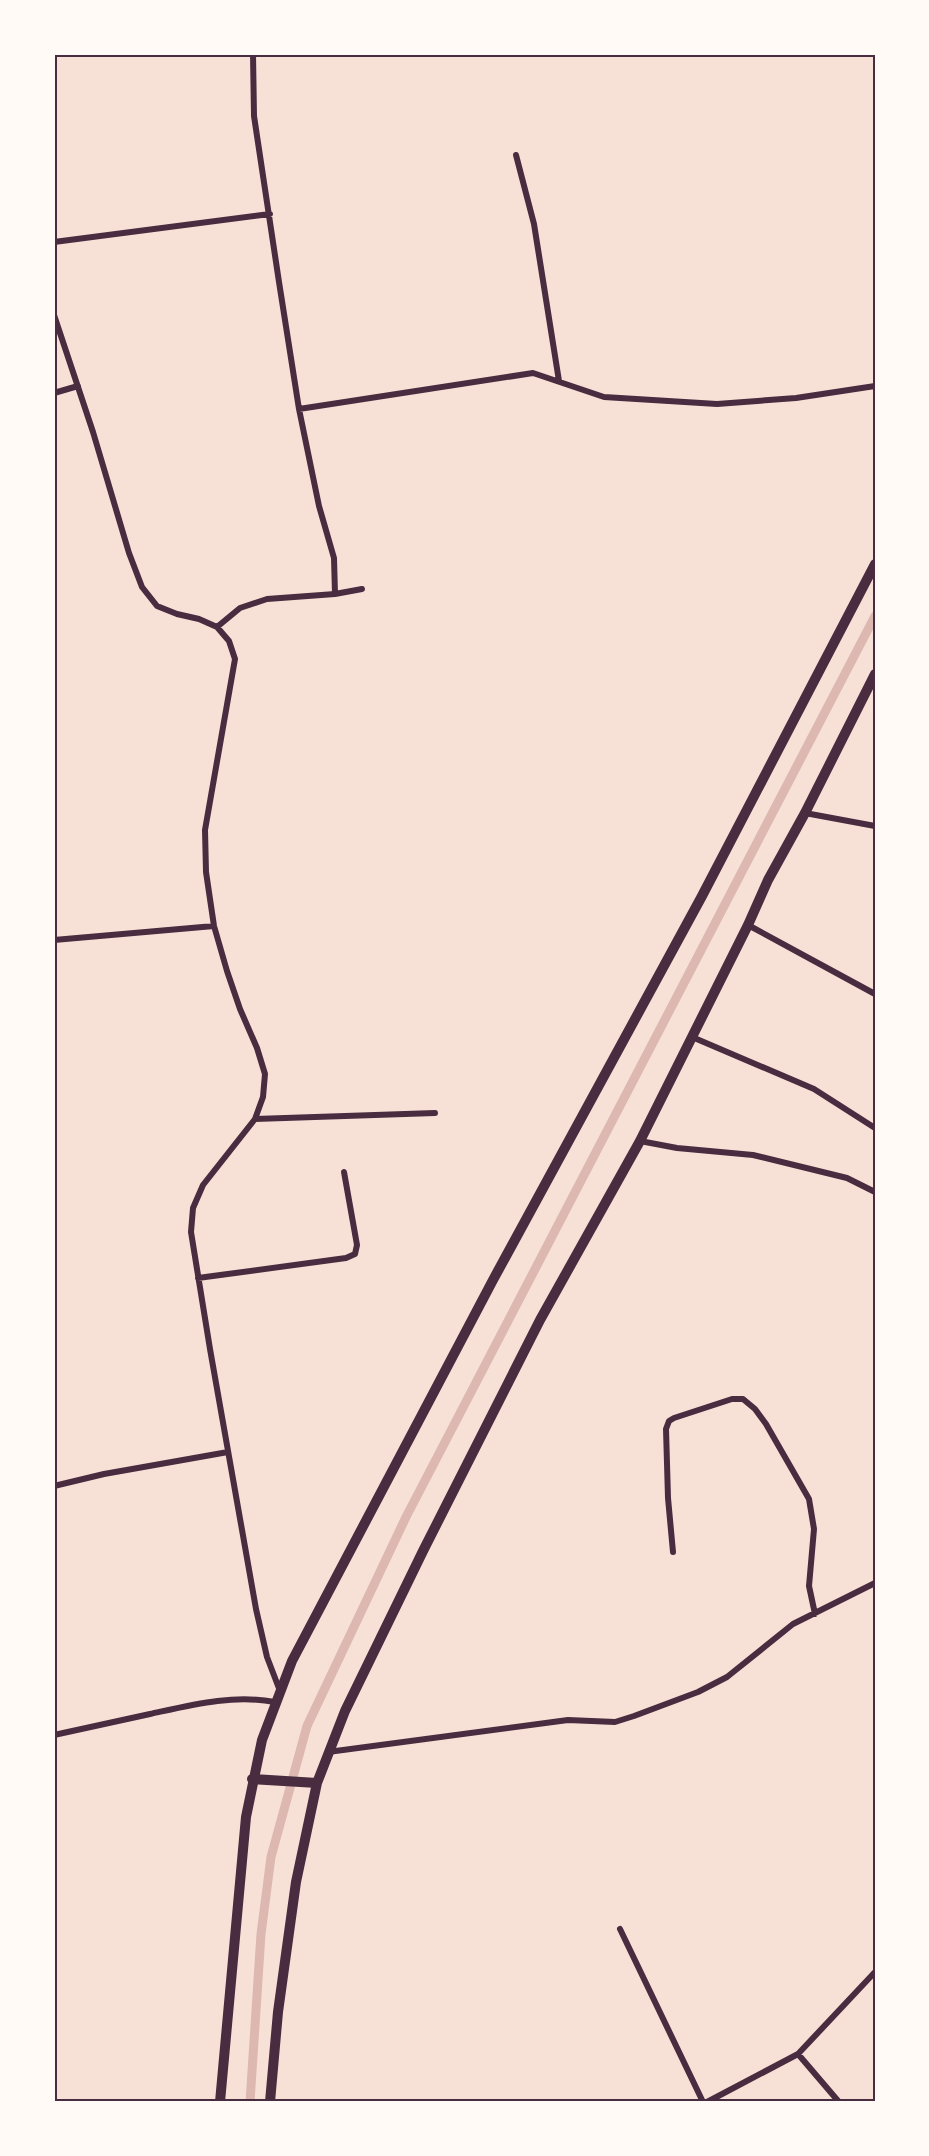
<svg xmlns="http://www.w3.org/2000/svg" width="929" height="2156" font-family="'Open Sans',sans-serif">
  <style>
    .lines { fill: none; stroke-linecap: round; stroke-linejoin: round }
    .stream { stroke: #dcb8b0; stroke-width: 9 }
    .minor { stroke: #4a2c40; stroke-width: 6 }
    .tertiary { stroke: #4a2c40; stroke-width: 10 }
    .neatline { fill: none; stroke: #4a2c40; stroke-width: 2 }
  </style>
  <rect width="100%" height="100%" fill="#f7e1d7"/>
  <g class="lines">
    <path class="stream" d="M250,2102L261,1934L271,1857L307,1726L406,1517L875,616"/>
    <path class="minor" d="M253,54L254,116L279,282L299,409L319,506L334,558L335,594
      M516,155L534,224L559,381
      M54,242L270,214
      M54,315L93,432L129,553L142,587L157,606L177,614L199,619L217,627L229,641L235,659L205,830L206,872L214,926L227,971L240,1009L257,1048L265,1074L263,1097L255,1119L203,1185L193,1208L191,1232L210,1349L256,1609L267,1657L280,1691
      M54,393L78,386
      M299,409L533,373L604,397L717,404L796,398L875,386
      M217,627L240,608L267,599L335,594L362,589
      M805,813L875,826
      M748,925L875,994
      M54,940L214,926
      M692,1037L814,1089L875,1128
      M255,1119L435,1113
      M640,1141L677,1148L753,1155L847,1178L875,1192
      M198,1278L346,1258L355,1254L357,1245L344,1172
      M54,1486L104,1474L228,1452
      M673,1552L668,1498L666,1429L669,1421L674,1418L732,1399H743L755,1409L766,1424L809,1499L814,1529L809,1586L815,1614
      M54,1735C86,1728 118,1721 150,1714C191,1705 233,1694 275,1702
      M328,1752L568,1720L615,1722L634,1716L698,1692L727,1677L793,1624L875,1583
      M620,1929L703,2102
      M798,2054L839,2102
      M707,2102L798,2054L875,1972"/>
    <path class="tertiary" d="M252,1779L317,1783
      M220,2102L246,1817L262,1740L292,1661L493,1280L702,896L875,564
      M270,2102L278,2012L296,1882L317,1783L345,1711L423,1551L540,1320L640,1141L748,925L768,880L805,813L875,674"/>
  </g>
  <rect width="929" height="2156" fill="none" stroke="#fffaf5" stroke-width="111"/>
  <rect x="56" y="56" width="818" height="2044" class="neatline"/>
</svg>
